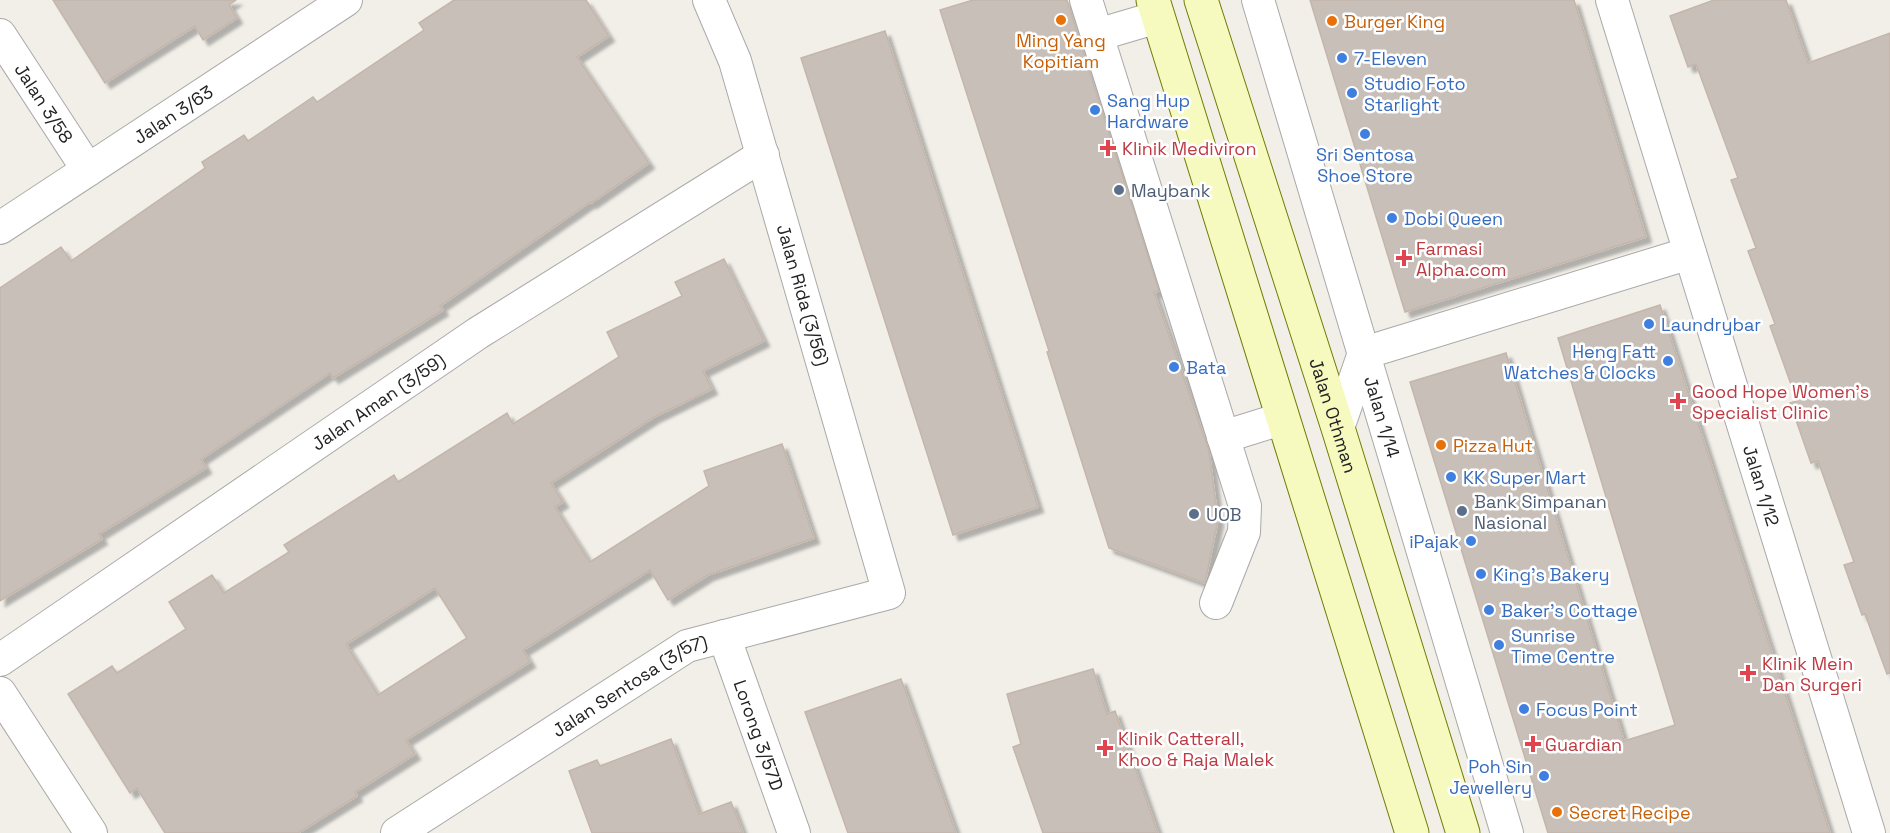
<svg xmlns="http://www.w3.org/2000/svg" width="1890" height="833" font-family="'Space Grotesk',sans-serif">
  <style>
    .building { fill: #c7bfb8; stroke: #c4b6ab; stroke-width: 1.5; fill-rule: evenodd; filter: url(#shadow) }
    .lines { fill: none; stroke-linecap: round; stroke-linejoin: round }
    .street-casing { stroke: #a9a9a9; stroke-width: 34 }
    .secondary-casing { stroke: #707d05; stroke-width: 35 }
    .street { stroke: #fff; stroke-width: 32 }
    .secondary { stroke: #f7fabf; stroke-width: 33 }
    .food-dot { fill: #e8710a; stroke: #fff; stroke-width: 2 }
    .shop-dot { fill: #3f7fe0; stroke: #fff; stroke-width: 2 }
    .health-dot { fill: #e0444e; stroke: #fff; stroke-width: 2 }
    .service-dot { fill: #5c6f8a; stroke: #fff; stroke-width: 2 }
    .labels { text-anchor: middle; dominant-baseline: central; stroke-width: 5; stroke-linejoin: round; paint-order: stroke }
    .food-label { font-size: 18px; fill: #c56008; stroke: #fff; text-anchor: start }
    .shop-label { font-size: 18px; fill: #366cbe; stroke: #fff; text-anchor: start }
    .street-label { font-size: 18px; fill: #222; stroke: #fff }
    .health-label { font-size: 18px; fill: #be3a42; stroke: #fff; text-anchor: start }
    .service-label { font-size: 18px; fill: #4e5e75; stroke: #fff; text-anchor: start }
  </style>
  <defs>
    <filter id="shadow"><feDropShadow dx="5.5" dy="5.5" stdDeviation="1.5" flood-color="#0004"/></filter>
  </defs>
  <rect width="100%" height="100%" fill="#f2efe9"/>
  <path class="building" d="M53,0H236L229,5L237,18L203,40L195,26L105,83Z
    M454,0H586L609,36L577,57L649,163L591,203L590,202L440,306L443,310L333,378L330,373L201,459L206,468L99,534L102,539L0,601V288L61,247L71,261L205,168L202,162L244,135L248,141L313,97L317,102L424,30L419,23Z
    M973,0H1067L1159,291L1154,292L1209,451L1218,520L1205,583L1109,548L1047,352L1049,351L940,10Z
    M1310,0H1574L1646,237L1405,312Z
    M1714,0H1786L1808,63L1890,33V673L1887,674L1865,614L1862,615L1844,565L1854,562L1818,461L1811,463L1790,403L1797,401L1770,326L1775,324L1748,251L1756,248L1731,180L1738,178L1696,64L1688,67L1670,16Z
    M885,31L1038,507L953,535L801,58Z
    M724,259L764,341L703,371L712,389L654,417L551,483L563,502L555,507L590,562L709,486L704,471L782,444L814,538L708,575L668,600L650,570L523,650L530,662L406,740L415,754L355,792L357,796L298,833H165L137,788L130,793L68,694L112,666L117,673L186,629L169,602L212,575L224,593L289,552L284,545L394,475L398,482L507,413L513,424L619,357L607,332L682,296L675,282ZM435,588L467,638L378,695L346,644Z
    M1660,305L1830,833H1548L1410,382L1506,353L1624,741L1675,725L1558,338Z
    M1093,669L1107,714L1115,711L1158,833H1043L1013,747L1021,744L1007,694Z
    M901,679L956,833H848L805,712Z
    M671,739L699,814L731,802L743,833H592L569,771L597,760L600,766Z"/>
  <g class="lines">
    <defs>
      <g id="street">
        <path d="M1086,0L1245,506L1244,532L1216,603"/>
        <path id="s1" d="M1258,0L1507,833"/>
        <path id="s2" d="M1612,0L1869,833"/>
        <path id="s3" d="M0,35L88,170"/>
        <path d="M1097,35L1158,17"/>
        <path id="s4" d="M0,228L346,0"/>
        <path d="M1338,428L1364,353L1690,253"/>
        <path d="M1223,437L1281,419"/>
        <path id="s5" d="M724,636L794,833"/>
        <path id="s6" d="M0,660L478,333L763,155"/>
        <path d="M0,693L91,833"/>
        <path id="s7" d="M397,833L687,646L889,593L735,61L709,0"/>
      </g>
      <g id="secondary">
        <path d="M1153,0L1412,833"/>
        <path id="s8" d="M1201,0L1338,428L1463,833"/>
      </g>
    </defs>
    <use href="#street" class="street-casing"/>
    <use href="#secondary" class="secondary-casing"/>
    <use href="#street" class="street"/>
    <use href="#secondary" class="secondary"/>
  </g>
  <g class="food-dot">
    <circle cx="1061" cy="20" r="6"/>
    <circle cx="1332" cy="21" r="6"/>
    <circle cx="1441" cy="445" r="6"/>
    <circle cx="1557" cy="812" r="6"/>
  </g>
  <g class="shop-dot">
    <circle cx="1342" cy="58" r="6"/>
    <circle cx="1352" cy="93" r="6"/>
    <circle cx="1095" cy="110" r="6"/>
    <circle cx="1365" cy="134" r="6"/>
    <circle cx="1392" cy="218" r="6"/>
    <circle cx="1649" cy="324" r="6"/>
    <circle cx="1668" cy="361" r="6"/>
    <circle cx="1174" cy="367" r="6"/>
    <circle cx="1451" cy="477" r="6"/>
    <circle cx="1471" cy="541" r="6"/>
    <circle cx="1481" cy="574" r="6"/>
    <circle cx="1489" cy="610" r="6"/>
    <circle cx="1499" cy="645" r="6"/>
    <circle cx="1524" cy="709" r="6"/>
    <circle cx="1544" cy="776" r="6"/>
  </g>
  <g class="health-dot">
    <path d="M1105 139h6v6h6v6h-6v6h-6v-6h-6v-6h6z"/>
    <path d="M1401 249h6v6h6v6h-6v6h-6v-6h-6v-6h6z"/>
    <path d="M1675 392h6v6h6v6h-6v6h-6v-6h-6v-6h6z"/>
    <path d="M1745 664h6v6h6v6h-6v6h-6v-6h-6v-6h6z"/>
    <path d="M1530 735h6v6h6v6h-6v6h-6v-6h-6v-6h6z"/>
    <path d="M1102 739h6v6h6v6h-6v6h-6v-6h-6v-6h6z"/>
  </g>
  <g class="service-dot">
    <circle cx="1119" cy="190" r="6"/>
    <circle cx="1462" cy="511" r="6"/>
    <circle cx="1194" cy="514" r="6"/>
  </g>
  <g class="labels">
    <g class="food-label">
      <text x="1344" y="21">Burger King</text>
      <text x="1061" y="40" text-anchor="middle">Ming Yang<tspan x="1061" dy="21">Kopitiam</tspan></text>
      <text x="1453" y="445">Pizza Hut</text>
      <text x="1569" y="812">Secret Recipe</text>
    </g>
    <g class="shop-label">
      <text x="1354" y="58">7-Eleven</text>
      <text x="1364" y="83">Studio Foto<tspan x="1364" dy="21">Starlight</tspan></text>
      <text x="1107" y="100">Sang Hup<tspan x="1107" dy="21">Hardware</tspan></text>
      <text x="1365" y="154" text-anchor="middle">Sri Sentosa<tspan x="1365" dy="21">Shoe Store</tspan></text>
      <text x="1404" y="218">Dobi Queen</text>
      <text x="1661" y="324">Laundrybar</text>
      <text x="1656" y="351" text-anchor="end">Heng Fatt<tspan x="1656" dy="21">Watches &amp; Clocks</tspan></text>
      <text x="1186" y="367">Bata</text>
      <text x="1463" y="477">KK Super Mart</text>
      <text x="1459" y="541" text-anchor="end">iPajak</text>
      <text x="1493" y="574">King's Bakery</text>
      <text x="1501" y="610">Baker's Cottage</text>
      <text x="1511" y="635">Sunrise<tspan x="1511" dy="21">Time Centre</tspan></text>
      <text x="1536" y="709">Focus Point</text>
      <text x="1532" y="766" text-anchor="end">Poh Sin<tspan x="1532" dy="21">Jewellery</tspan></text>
    </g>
    <g class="street-label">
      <text stroke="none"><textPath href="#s3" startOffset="81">Jalan 3/58</textPath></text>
      <text stroke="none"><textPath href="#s4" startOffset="207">Jalan 3/63</textPath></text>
      <text transform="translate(803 295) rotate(74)">Jalan Rida (3/56)</text>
      <text stroke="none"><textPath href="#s6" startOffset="458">Jalan Aman (3/59)</textPath></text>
      <text stroke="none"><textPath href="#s8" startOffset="436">Jalan Othman</textPath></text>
      <text stroke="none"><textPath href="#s1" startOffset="435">Jalan 1/14</textPath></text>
      <text stroke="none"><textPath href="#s2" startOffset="508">Jalan 1/12</textPath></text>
      <text stroke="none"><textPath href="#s7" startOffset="276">Jalan Sentosa (3/57)</textPath></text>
      <text stroke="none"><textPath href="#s5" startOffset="105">Lorong 3/57D</textPath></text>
    </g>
    <g class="health-label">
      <text x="1122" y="148">Klinik Mediviron</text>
      <text x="1416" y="248">Farmasi<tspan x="1416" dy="21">Alpha.com</tspan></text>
      <text x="1692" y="391">Good Hope Women's<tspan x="1692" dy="21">Specialist Clinic</tspan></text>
      <text x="1762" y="663">Klinik Mein<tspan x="1762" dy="21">Dan Surgeri</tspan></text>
      <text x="1118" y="738">Klinik Catterall,<tspan x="1118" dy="21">Khoo &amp; Raja Malek</tspan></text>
      <text x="1545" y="744">Guardian</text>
    </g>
    <g class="service-label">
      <text x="1131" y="190">Maybank</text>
      <text x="1474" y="501">Bank Simpanan<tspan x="1474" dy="21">Nasional</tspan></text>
      <text x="1206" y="514">UOB</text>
    </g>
  </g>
</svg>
